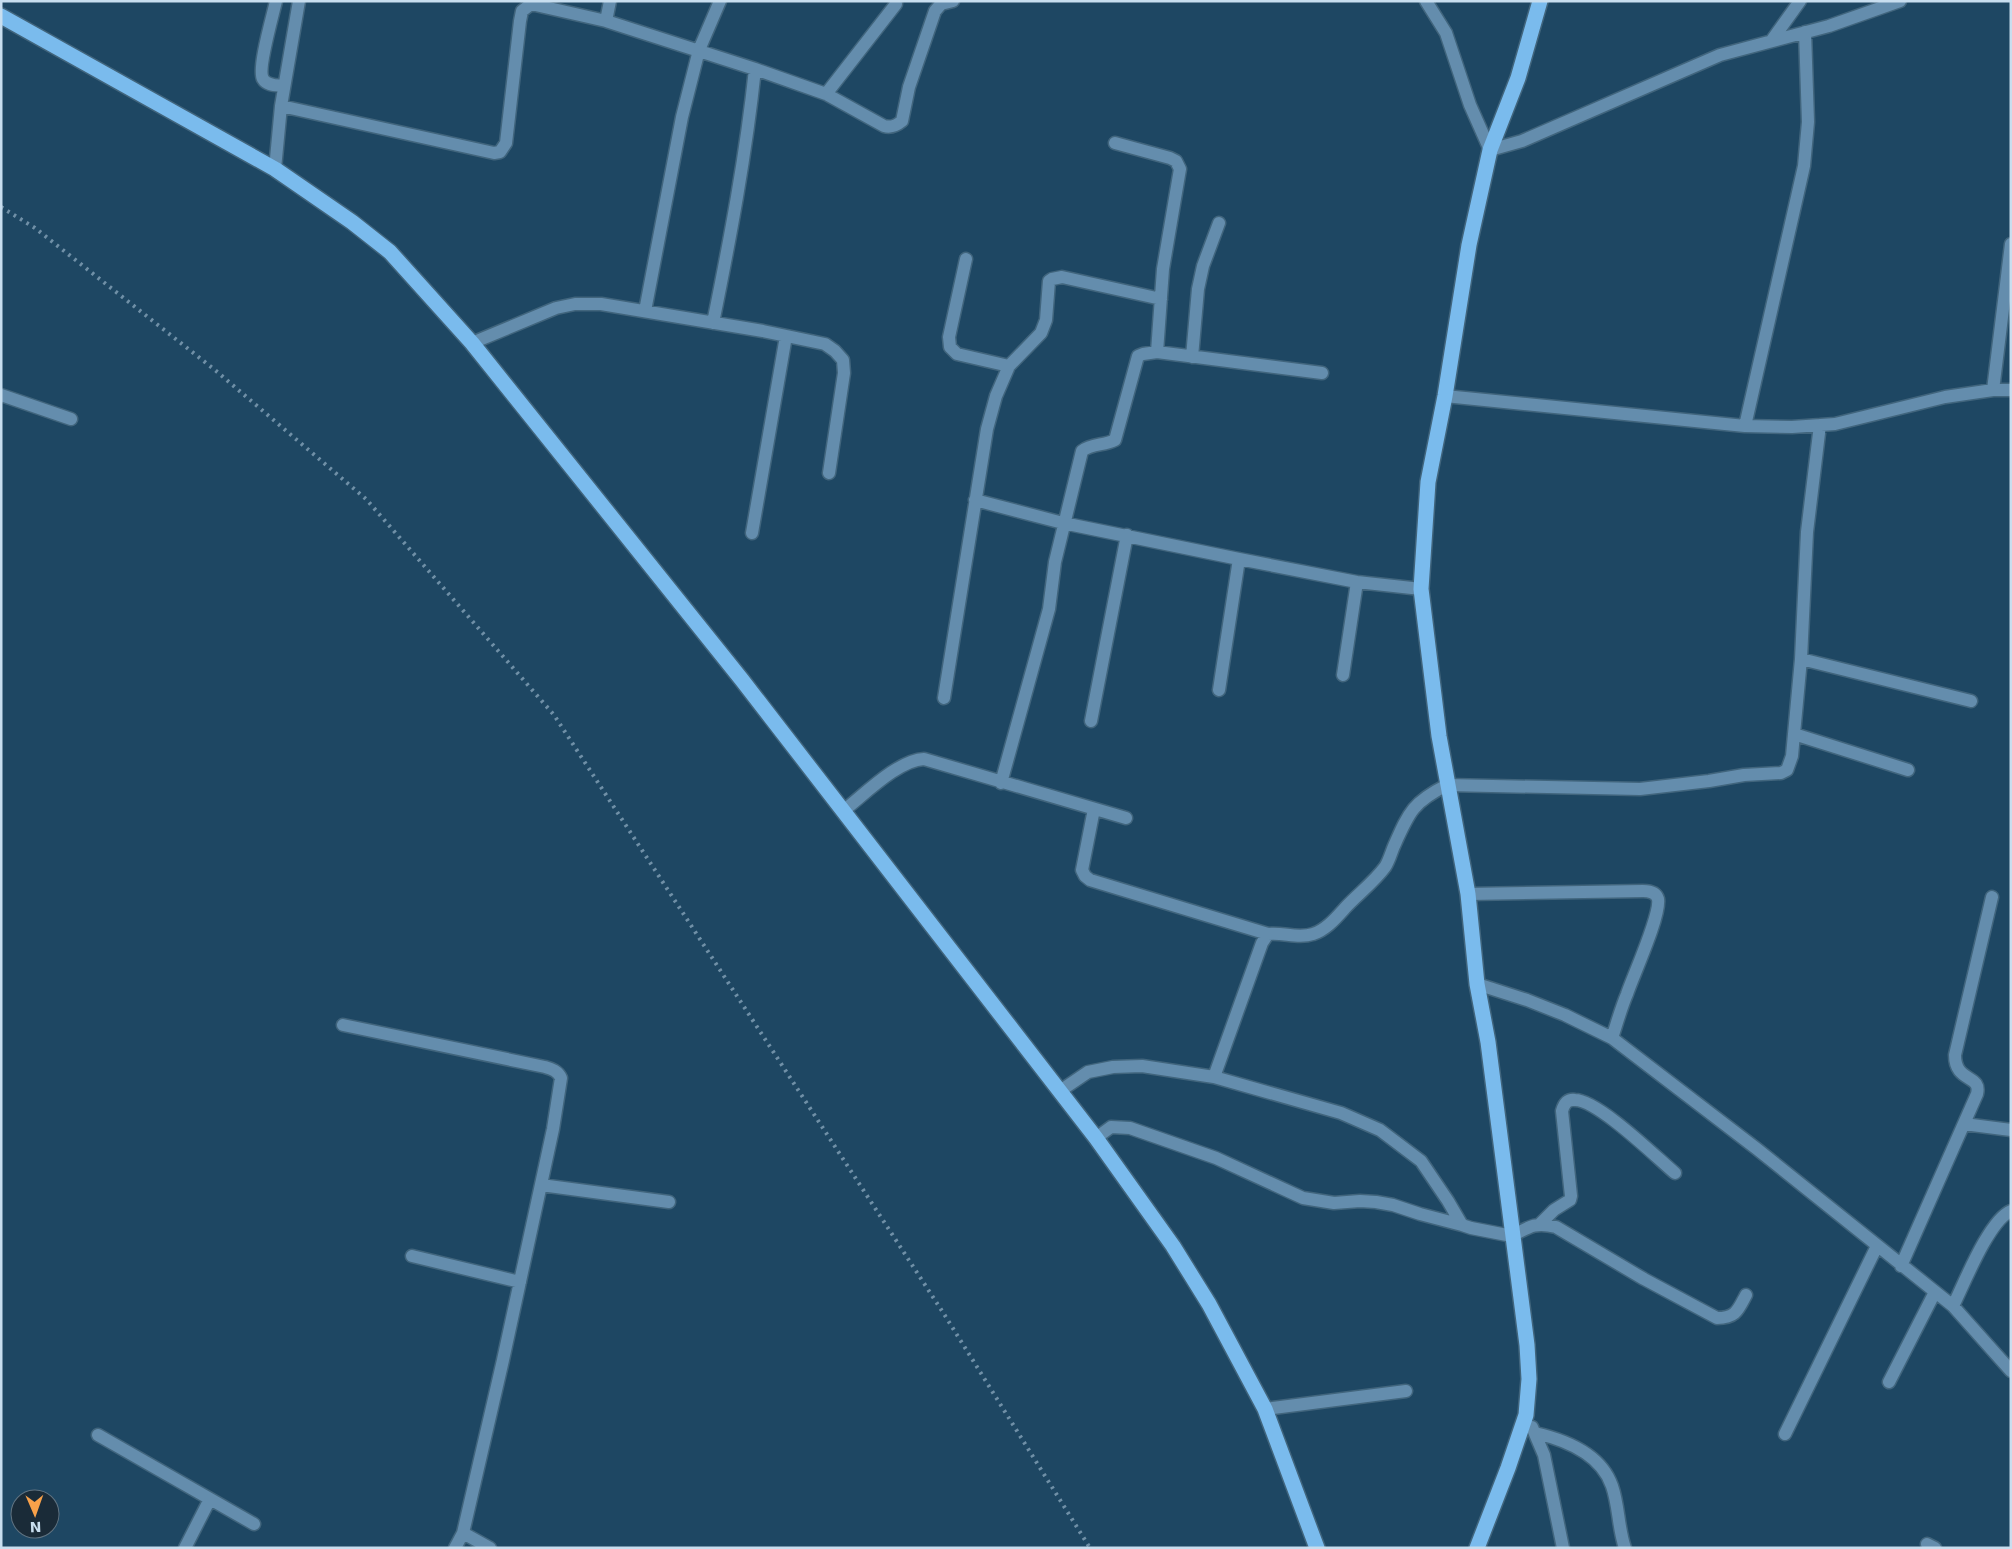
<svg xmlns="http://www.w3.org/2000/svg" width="2012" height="1549" font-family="'DejaVu Sans',sans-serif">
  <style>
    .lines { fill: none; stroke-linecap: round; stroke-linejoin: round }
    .minor-casing { stroke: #41657d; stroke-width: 15 }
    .highway-casing { stroke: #41657d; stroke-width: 18 }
    .minor { stroke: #648dad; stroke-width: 12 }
    .highway { stroke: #7abbed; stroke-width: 15 }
    .rail { stroke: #7090a7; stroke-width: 4; stroke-dasharray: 2.5 5; stroke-linecap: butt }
  </style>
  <rect width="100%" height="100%" fill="#1e4763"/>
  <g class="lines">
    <defs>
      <path id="minor" d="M276,1C273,15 257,69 263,79C267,86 277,85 284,86
        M1426,1L1446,33L1470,105L1490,150L1522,141L1720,55L1829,26L1900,1
        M606,21L610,1
        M1772,40L1800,1
        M826,94L884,126C891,128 896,126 902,121L909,87L935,11L941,4L953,1
        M281,106L494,153L500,152L506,143L520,21L522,11L531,4L606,21L755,69L826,94L896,4
        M1115,143L1170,158L1176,161L1180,169L1163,269L1157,352
        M275,169L281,106L299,1
        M966,259L949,337L950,347L957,354L1009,366
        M645,311L682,117L699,50L720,1
        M713,323C730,239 746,155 755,69
        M472,343L556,308L575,304H601L763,331L825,344L835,351L843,360L844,373L829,473
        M1192,357L1198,289L1203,266L1219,223
        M1993,390L2011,244
        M1,395L71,419
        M1445,396L1745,426L1792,427L1835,424L1945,397L1993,390H2011
        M1745,426L1804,166L1808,122L1805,32
        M975,500L1063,523L1239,559L1357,582L1421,589
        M752,533L786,336
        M1801,659L1971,701
        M1343,675L1357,582
        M1219,690L1239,559
        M944,698L987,429L996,396L1009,366L1041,333L1046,320L1049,281L1052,279L1062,277L1161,299
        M1091,721L1127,535
        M1794,734L1908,770
        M1001,783L1049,609L1055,562L1082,451C1092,443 1104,446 1115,440L1138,356L1143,354L1157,352L1322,373
        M1094,809L1082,870L1085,876L1090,880L1268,934
        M843,811C864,795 898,760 924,759L1126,818
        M1468,894L1643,891C1649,891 1656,892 1658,899C1661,915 1633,976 1627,994C1621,1008 1617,1023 1612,1038
        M1477,984L1527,1000L1565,1015L1612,1038L1757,1149L1953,1306L2011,1371
        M343,1025L545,1067C552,1069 558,1071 561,1078L553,1129L503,1360L463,1533L455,1548
        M1214,1077L1262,943L1268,934C1283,932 1298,939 1313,934C1326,930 1336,918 1345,908C1358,894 1374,882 1385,867C1389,861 1391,853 1394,846C1409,812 1413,802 1447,785L1640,789L1709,781L1744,775L1781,773L1787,770L1792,756L1794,734L1801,659L1807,532L1820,425
        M1060,1091L1088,1072L1113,1067L1142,1066L1214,1077L1341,1113L1380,1130L1421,1161L1448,1201L1462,1225L1471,1228L1512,1236C1530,1226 1536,1222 1556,1227L1644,1279L1717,1318C1736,1318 1738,1310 1746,1295
        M1964,1124L2011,1130
        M1096,1138L1111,1127L1130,1128L1216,1158L1303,1198L1334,1203L1360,1201L1376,1202L1393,1205L1420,1214L1462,1225
        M541,1185L669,1202
        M1540,1224L1554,1210L1570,1200L1571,1196L1562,1111C1564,1104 1567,1099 1575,1100C1598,1100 1656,1157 1675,1173
        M412,1256L520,1282
        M1901,1266L1977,1094C1982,1074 1955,1083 1955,1055L1992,897
        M1953,1306C1964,1284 1989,1220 2011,1211
        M1889,1382L1935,1292
        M1265,1409L1406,1391
        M1532,1427L1544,1455L1563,1548
        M1535,1433C1566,1440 1601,1454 1612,1486C1619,1506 1618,1528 1625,1548
        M1785,1434L1877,1246
        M98,1435L254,1524
        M463,1533L490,1548
        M1927,1544L1935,1548
        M185,1548L210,1499"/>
      <path id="highway" d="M1,16L275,169L352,222L390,252L472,343L742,680L1096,1138L1173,1246L1209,1304L1265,1409L1317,1548
        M1477,1548L1508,1468L1526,1415L1529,1379L1527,1345L1488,1042L1477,984L1468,894L1439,736L1421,589L1428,482L1445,396L1469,245L1490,150L1518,78L1540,1"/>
    </defs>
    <use href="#minor" class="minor-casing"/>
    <use href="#highway" class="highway-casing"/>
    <use href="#minor" class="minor"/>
    <use href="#highway" class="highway"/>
    <path class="rail" d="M1,207L35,228L215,370L366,499L554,715L944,1314L1090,1548"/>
  </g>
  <rect width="2012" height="1549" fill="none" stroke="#c8deef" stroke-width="5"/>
  <g transform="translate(35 1514) rotate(178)"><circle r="24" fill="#1a2b38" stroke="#607381"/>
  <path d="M0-4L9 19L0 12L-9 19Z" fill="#f8a14a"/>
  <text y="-8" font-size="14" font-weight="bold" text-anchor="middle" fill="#c8deef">N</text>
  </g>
</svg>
